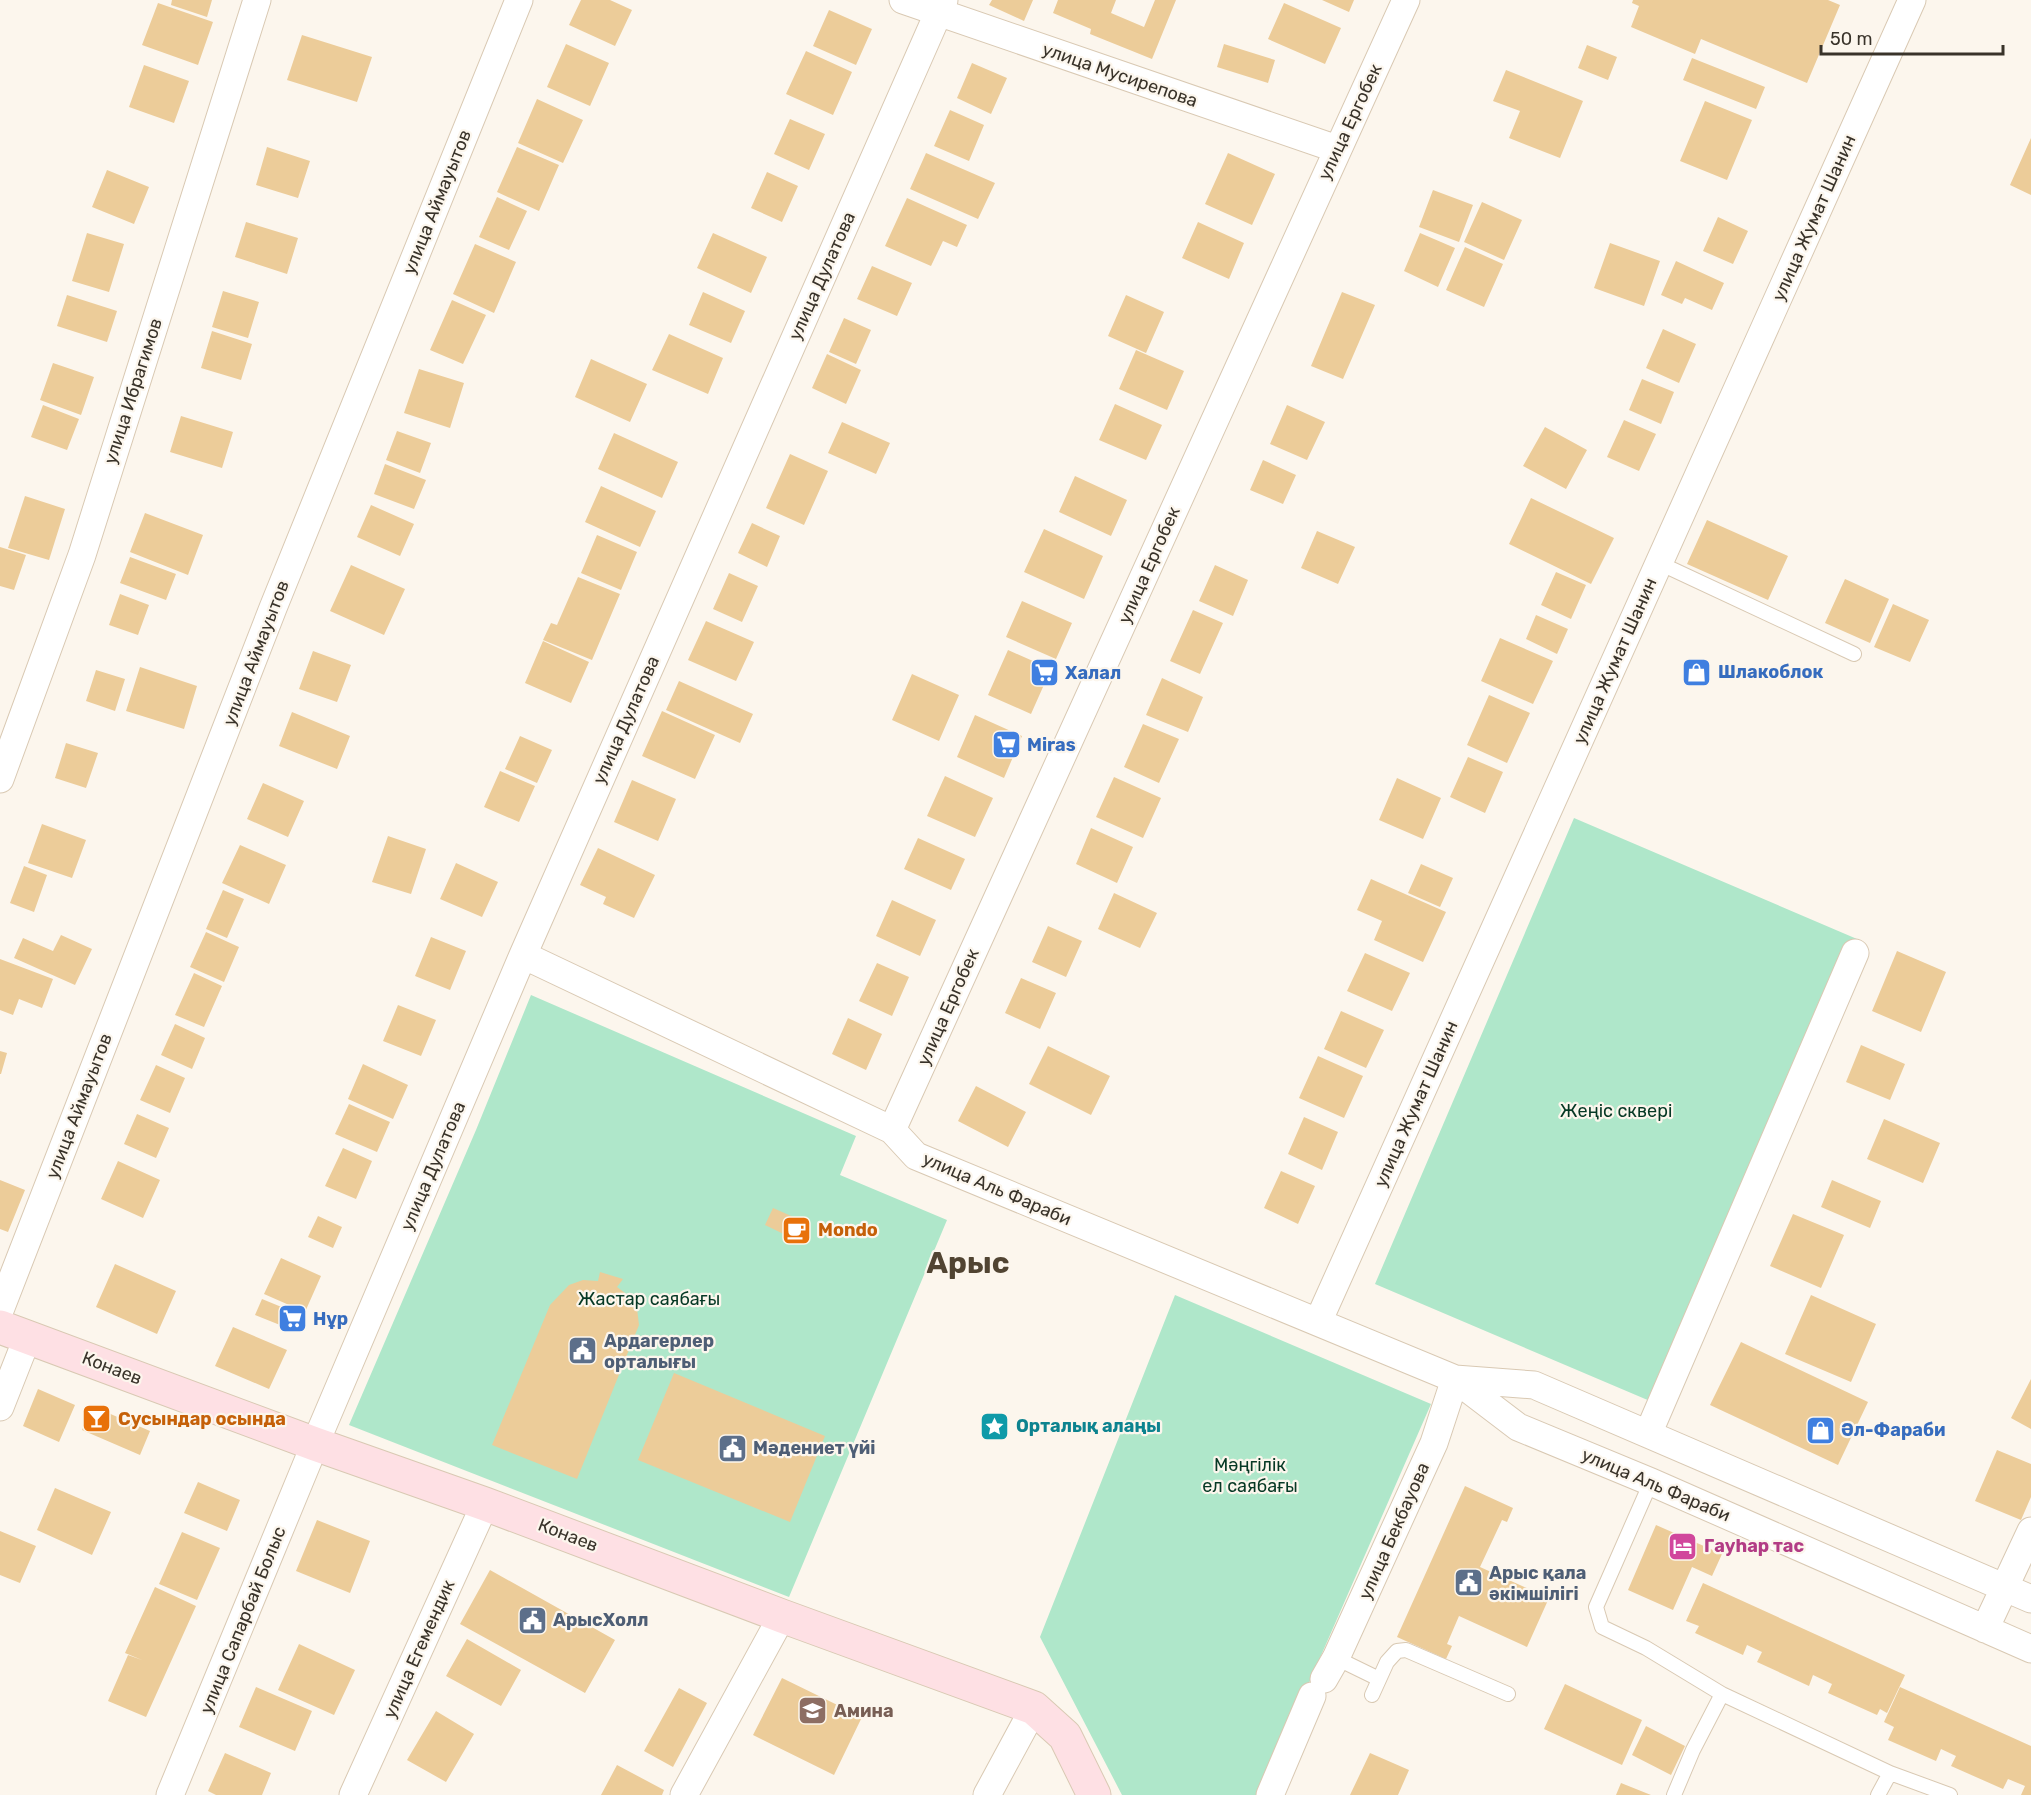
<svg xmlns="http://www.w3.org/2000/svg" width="2031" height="1795" font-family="Rubik,sans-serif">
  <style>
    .green { fill: #afe7ca }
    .building { fill: #eccc99 }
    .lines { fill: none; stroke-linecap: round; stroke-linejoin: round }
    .service-casing { stroke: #d9c9b3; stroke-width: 16 }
    .minor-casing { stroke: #d9c9b3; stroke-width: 29 }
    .secondary-casing { stroke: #d9c9b3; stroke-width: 35 }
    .service { stroke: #fff; stroke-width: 14 }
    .minor { stroke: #fff; stroke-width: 27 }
    .secondary { stroke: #fee0e4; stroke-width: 33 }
    .labels { text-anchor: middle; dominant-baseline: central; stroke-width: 4.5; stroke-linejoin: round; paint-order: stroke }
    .street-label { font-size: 18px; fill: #39332a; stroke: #fcf6ed }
    .shop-label { font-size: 18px; font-weight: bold; fill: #366cbe; stroke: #fcf6ed; text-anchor: start }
    .park-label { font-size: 18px; fill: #063925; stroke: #fcf6ed }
    .food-label { font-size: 18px; font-weight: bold; fill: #c56008; stroke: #fcf6ed; text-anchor: start }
    .service-label { font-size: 18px; font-weight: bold; fill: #4e5e75; stroke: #fcf6ed; text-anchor: start }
    .culture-label { font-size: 18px; font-weight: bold; fill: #0d838f; stroke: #fcf6ed; text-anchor: start }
    .hotel-label { font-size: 18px; font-weight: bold; fill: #b23c85; stroke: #fcf6ed; text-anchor: start }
    .education-label { font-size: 18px; font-weight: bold; fill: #785e54; stroke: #fcf6ed; text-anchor: start }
    .town-label { font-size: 30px; font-weight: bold; fill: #514432; stroke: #fcf6ed }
  </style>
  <rect width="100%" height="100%" fill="#fcf6ed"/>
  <path class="green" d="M1574,818L1857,939L1657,1404L1375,1284Z
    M531,995L856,1136L840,1175L947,1220L789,1597L349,1425L476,1130Z
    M1175,1295L1431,1404L1260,1795H1122L1040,1637Z"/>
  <path class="building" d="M172,0H212L207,17L171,5Z
    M581,0H610L632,10L615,46L569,25Z
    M992,0H1033L1024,21L989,5Z
    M1058,0H1116L1111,13L1144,27L1155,0H1176L1152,59L1090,34L1091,29L1053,13Z
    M1322,0H1354L1349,12Z
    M1633,0H1828L1840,5L1807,83L1701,39L1695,54L1631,27L1639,6L1632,3Z
    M158,3L213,22L198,65L142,45Z
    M1284,3L1341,28L1325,64L1268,39Z
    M829,10L872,29L856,65L813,46Z
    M302,35L372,57L357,102L287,80Z
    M566,44L609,63L590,106L547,87Z
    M1224,44L1275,60L1268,83L1217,67Z
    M1587,45L1617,57L1608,80L1578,68Z
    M806,51L852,72L833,115L786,94Z
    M1692,58L1765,87L1756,109L1683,80Z
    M972,63L1007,78L991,114L957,98Z
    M144,65L189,81L174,123L129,107Z
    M1506,70L1583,101L1560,158L1509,138L1520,111L1493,101Z
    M537,99L583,120L563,163L518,143Z
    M1705,101L1752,120L1727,180L1680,161Z
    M950,110L984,125L969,161L934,146Z
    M790,119L825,134L809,170L774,154Z
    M2031,138V195L2010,185Z
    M267,147L310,161L298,198L256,185Z
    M517,147L559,165L539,211L497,192Z
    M926,153L995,183L978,219L910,189Z
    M1228,153L1275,174L1252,225L1205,204Z
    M107,170L149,187L134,224L92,207Z
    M767,172L798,186L782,222L751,208Z
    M1433,190L1473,205L1459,242L1419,227Z
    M497,197L527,211L509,250L479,237Z
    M907,198L967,225L957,247L943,241L931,266L885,246Z
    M1482,202L1522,220L1504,260L1464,242Z
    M1718,217L1748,231L1733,264L1703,251Z
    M246,222L298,238L287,274L235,257Z
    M1198,222L1244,243L1229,279L1182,258Z
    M87,233L124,244L109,292L72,281Z
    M713,233L767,257L751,293L697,268Z
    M1420,233L1455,248L1438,287L1404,271Z
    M1610,243L1660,261L1644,306L1594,288Z
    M475,244L516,262L494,313L453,294Z
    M1465,247L1503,264L1484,307L1446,290Z
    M1676,261L1724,283L1712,310L1685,298L1682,304L1661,295Z
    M872,266L912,283L897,316L857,299Z
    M223,291L259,302L248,338L212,327Z
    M703,292L745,311L731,343L689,325Z
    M1342,292L1375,305L1343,379L1311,366Z
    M67,295L117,311L107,342L57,326Z
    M1126,295L1164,312L1146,353L1108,336Z
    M452,300L486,315L463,364L430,350Z
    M844,318L871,330L856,364L829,352Z
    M1663,329L1696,344L1679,383L1646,368Z
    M212,331L252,344L241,380L201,368Z
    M669,334L723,358L708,394L652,370Z
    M1136,350L1184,371L1167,410L1119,389Z
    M827,354L861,370L846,404L812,388Z
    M591,359L647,384L630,422L575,397Z
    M53,363L94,377L81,415L40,400Z
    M419,369L464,383L450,428L404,413Z
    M1642,379L1674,392L1661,424L1629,410Z
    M1115,404L1162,425L1146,460L1099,440Z
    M43,405L79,419L67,450L31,437Z
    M1287,405L1325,422L1307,460L1270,444Z
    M181,416L233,432L222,468L170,452Z
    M1624,420L1656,434L1639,471L1607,457Z
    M842,422L890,443L876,474L828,453Z
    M1545,427L1587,450L1566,489L1523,466Z
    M397,431L431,443L420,473L386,460Z
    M614,433L678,462L662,498L598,469Z
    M790,454L828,471L804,525L766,508Z
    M1263,460L1296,475L1283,504L1250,490Z
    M385,464L426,480L414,509L374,494Z
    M1075,476L1127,500L1111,536L1059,512Z
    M601,486L656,511L640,547L585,522Z
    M25,496L65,509L49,560L8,548Z
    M1531,498L1614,538L1591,584L1509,544Z
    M371,505L414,524L400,556L357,537Z
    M145,513L203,535L188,575L130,552Z
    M1707,520L1788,556L1768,600L1687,564Z
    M752,523L780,536L767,567L738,553Z
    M1044,529L1103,556L1084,599L1024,572Z
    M1317,531L1355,547L1338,584L1301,568Z
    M597,535L637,552L621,590L581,573Z
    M0,547L26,555L14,590L0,586Z
    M130,557L176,574L166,600L120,583Z
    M351,565L405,589L384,635L330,611Z
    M1215,565L1248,580L1233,616L1199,601Z
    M1556,572L1586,585L1571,619L1541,605Z
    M729,573L758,586L742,622L713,609Z
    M578,577L620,594L592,660L543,640L551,623L557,625Z
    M1845,579L1889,599L1870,643L1825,623Z
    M120,594L149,605L138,635L109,625Z
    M1022,601L1072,623L1056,659L1006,637Z
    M1893,604L1929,620L1910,662L1874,647Z
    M1193,610L1223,623L1200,674L1170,661Z
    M1536,615L1568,629L1557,654L1526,639Z
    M706,621L754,642L736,681L688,660Z
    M1500,638L1553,661L1533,704L1481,681Z
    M543,641L589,662L571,703L525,683Z
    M1008,650L1051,669L1031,714L988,695Z
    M313,651L351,665L337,702L299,689Z
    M140,667L197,686L184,729L126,711Z
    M96,670L125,679L115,711L86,701Z
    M912,674L959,695L939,741L892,720Z
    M1162,678L1203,697L1188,732L1146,715Z
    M679,681L753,714L740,743L666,710Z
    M1489,695L1530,713L1507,763L1467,745Z
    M662,711L715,735L695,779L642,756Z
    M292,712L350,736L337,769L279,746Z
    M975,715L1022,736L1004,778L957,757Z
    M1143,724L1179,739L1159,783L1124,767Z
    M520,736L552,750L537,783L505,769Z
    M66,743L98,753L86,788L55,778Z
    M1468,757L1503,772L1485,813L1450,797Z
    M500,771L535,786L519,822L484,807Z
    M945,776L993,798L975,837L927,816Z
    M1114,777L1161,798L1143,838L1096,817Z
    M1397,778L1441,798L1423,839L1379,820Z
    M632,780L676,799L658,841L614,822Z
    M263,783L304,801L288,837L247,819Z
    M42,824L86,840L72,878L28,863Z
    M1091,828L1133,847L1117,883L1076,864Z
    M388,836L426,849L411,894L372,882Z
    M918,838L965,859L951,890L904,869Z
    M240,845L286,865L269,904L222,883Z
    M598,848L655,875L634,918L603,904L606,897L580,885Z
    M456,863L498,882L482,917L440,899Z
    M1421,864L1453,878L1440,907L1408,893Z
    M24,866L47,875L34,912L10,903Z
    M1371,879L1446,912L1423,962L1374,940L1382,921L1357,910Z
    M223,890L244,899L227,938L206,929Z
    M1114,893L1157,913L1140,948L1098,929Z
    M892,900L936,920L920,956L876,936Z
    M1048,926L1082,941L1066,977L1032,962Z
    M206,932L239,947L224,982L190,967Z
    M61,935L92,949L75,985L14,958L23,938L53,951Z
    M431,937L466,951L450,990L415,976Z
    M1897,951L1946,972L1921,1032L1872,1011Z
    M1365,953L1410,973L1392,1011L1347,991Z
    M0,959L53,979L42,1008L19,999L13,1015L0,1010Z
    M877,963L909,977L892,1016L859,1001Z
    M194,973L222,986L204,1027L175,1015Z
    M1021,978L1056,993L1040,1029L1005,1013Z
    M398,1005L436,1020L421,1056L383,1041Z
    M1341,1011L1384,1030L1366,1068L1324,1049Z
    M848,1018L882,1034L866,1070L832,1054Z
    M175,1024L205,1038L192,1069L161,1055Z
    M1861,1045L1905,1064L1890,1100L1846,1082Z
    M1048,1046L1110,1076L1091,1115L1029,1084Z
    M0,1051L7,1053L1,1074H0Z
    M1318,1056L1363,1076L1344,1118L1299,1098Z
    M363,1064L408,1085L393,1119L348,1099Z
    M156,1065L185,1078L170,1113L140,1100Z
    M976,1086L1026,1112L1008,1147L958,1121Z
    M349,1104L390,1122L377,1152L335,1134Z
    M137,1114L169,1128L156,1158L124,1144Z
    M1304,1117L1338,1132L1322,1170L1288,1154Z
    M1884,1119L1940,1143L1923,1183L1867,1159Z
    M343,1148L372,1161L356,1199L325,1186Z
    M118,1161L160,1180L143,1218L101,1199Z
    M1281,1171L1315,1186L1298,1224L1264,1208Z
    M0,1180L25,1190L8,1232L0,1229Z
    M1832,1180L1881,1201L1870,1228L1821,1207Z
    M773,1208L805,1222L796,1240L765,1225Z
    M1793,1214L1844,1235L1821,1288L1770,1266Z
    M318,1216L342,1227L333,1248L308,1237Z
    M281,1258L321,1276L305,1312L264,1294Z
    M115,1264L176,1291L157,1334L96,1307Z
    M600,1272L623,1279L617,1287L629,1296L637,1308L639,1325L577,1479L492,1445L550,1305L569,1285L583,1280L598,1281Z
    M1811,1295L1876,1324L1851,1382L1785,1354Z
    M262,1299L301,1315L295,1331L255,1315Z
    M233,1327L287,1350L269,1389L215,1366Z
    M1741,1342L1868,1402L1838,1465L1710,1405Z
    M674,1373L825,1436L790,1522L638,1460Z
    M2031,1379V1429L2011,1418Z
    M38,1389L75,1405L59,1442L23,1426Z
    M92,1406L150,1431L140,1455L82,1430Z
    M1997,1450L2031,1464V1497L2021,1520L1975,1501Z
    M198,1482L240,1500L227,1531L184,1513Z
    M1465,1486L1513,1508L1507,1522L1502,1520L1480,1567L1549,1598L1527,1647L1459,1616L1447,1644L1452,1646L1446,1659L1397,1637Z
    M55,1488L111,1512L92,1555L37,1530Z
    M317,1520L370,1541L350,1593L296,1571Z
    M1656,1525L1722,1554L1712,1576L1692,1567L1673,1610L1628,1590Z
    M0,1531L36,1546L20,1583L0,1575Z
    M182,1532L220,1548L197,1600L159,1584Z
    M490,1570L615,1640L585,1693L460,1624Z
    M1703,1583L1905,1675L1887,1713L1880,1709L1877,1715L1828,1693L1832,1684L1813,1675L1809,1686L1757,1662L1762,1652L1747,1645L1743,1655L1695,1633L1699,1626L1686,1621Z
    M155,1587L196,1606L146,1717L108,1701L128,1655L142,1660L125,1653Z
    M467,1639L521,1670L501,1706L446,1676Z
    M299,1644L355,1670L334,1715L278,1690Z
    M782,1678L862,1717L834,1775L753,1735Z
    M1565,1684L1642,1720L1622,1765L1544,1729Z
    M256,1687L312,1711L295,1751L239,1727Z
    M1900,1687L2031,1746V1795H2021L2025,1786L2008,1779L2003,1789L1951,1766L1956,1756L1941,1749L1936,1761L1888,1740L1894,1727L1884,1722Z
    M679,1688L707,1703L673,1767L644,1751Z
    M436,1711L474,1734L446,1782L407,1760Z
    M1646,1726L1685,1746L1671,1775L1632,1755Z
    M225,1753L271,1773L262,1795H216L208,1791Z
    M1370,1753L1409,1770L1398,1795H1350Z
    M617,1765L664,1790L662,1795H601Z
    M1621,1783L1651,1795H1616Z"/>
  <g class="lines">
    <defs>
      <path id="service" d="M1659,563L1854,654
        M1651,1482L1596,1607L1602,1627L1646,1648L1722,1694L1693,1750L1674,1795
        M1336,1658L1379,1679
        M1722,1694L1890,1773L1878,1795
        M1372,1695L1387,1662L1397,1651L1406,1650L1508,1694
        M1890,1773L1950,1795"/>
      <path id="minor" d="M903,0L1337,149
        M0,779L82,555L257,0
        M523,955L892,1130L916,1156L1455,1379L1518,1427L1651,1482L2031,1649
        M892,1130L1406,0
        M0,1310L273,608L519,0
        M1318,1322L1912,0
        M1455,1379L1534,1385L2031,1599
        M0,1407L28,1336
        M1648,1434L1855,953
        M1985,1629L2031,1531
        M1324,1679L1336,1658L1434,1443L1455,1379
        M170,1795L315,1444L523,955L944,0
        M353,1795L485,1504
        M684,1795L782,1616
        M987,1795L1034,1708
        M1270,1795L1312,1696"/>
      <path id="secondary" d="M0,1327L315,1444L485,1504L782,1616L1034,1708L1065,1736L1094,1795"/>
    </defs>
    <use href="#service" class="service-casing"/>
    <use href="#minor" class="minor-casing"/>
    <use href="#secondary" class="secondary-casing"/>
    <use href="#service" class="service"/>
    <use href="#minor" class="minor"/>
    <use href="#secondary" class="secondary"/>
  </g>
  <defs>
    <symbol id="shop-square" viewBox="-11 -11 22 22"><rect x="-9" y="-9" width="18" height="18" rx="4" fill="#3f7fe0" stroke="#fcf6ed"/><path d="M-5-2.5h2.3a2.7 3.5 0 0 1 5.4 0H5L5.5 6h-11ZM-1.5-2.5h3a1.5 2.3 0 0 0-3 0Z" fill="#fff"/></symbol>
    <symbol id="supermarket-square" viewBox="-11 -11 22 22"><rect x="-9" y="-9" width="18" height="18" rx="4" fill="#3f7fe0" stroke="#fcf6ed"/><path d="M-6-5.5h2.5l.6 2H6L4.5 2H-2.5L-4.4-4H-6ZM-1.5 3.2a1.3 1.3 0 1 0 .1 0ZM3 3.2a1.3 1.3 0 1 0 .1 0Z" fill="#fff"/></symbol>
    <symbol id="cafe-square" viewBox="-11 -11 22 22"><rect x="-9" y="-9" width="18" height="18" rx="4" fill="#e8710a" stroke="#fcf6ed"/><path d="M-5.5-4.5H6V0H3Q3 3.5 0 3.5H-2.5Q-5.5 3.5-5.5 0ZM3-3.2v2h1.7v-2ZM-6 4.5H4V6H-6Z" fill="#fff"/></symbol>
    <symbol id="civic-square" viewBox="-11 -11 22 22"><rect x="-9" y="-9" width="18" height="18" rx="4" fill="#5c6f8a" stroke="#fcf6ed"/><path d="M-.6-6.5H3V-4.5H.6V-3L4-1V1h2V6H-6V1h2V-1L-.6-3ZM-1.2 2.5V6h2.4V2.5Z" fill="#fff"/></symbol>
    <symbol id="bar-square" viewBox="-11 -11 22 22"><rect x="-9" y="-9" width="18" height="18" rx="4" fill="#e8710a" stroke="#fcf6ed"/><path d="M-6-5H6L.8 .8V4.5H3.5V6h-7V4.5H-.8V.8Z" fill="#fff"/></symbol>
    <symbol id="sight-square" viewBox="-11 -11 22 22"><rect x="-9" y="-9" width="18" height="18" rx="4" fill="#0f9aa8" stroke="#fcf6ed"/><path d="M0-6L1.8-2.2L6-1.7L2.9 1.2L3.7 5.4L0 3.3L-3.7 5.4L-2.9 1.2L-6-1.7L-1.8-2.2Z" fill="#fff"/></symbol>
    <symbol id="hotel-square" viewBox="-11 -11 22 22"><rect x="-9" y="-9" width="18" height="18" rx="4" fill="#d1479c" stroke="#fcf6ed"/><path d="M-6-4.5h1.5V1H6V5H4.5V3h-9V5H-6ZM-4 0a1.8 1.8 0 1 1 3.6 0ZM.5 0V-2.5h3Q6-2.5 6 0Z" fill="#fff"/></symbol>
    <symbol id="school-square" viewBox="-11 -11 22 22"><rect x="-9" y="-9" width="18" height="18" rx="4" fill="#8d6e63" stroke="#fcf6ed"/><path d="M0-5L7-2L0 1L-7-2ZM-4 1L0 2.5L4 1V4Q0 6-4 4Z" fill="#fff"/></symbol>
  </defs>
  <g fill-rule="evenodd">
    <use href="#shop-square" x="1680" y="656" width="33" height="33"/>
    <use href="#supermarket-square" x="1028" y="656" width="33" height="33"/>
    <use href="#supermarket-square" x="990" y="728" width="33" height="33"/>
    <use href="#cafe-square" x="780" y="1214" width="33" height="33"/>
    <use href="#supermarket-square" x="276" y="1302" width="33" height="33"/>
    <use href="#civic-square" x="566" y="1334" width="33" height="33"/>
    <use href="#bar-square" x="80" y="1402" width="33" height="33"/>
    <use href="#sight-square" x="978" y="1410" width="33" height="33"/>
    <use href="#shop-square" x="1804" y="1414" width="33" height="33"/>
    <use href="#civic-square" x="716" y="1432" width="33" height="33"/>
    <use href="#hotel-square" x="1666" y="1530" width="33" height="33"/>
    <use href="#civic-square" x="1452" y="1566" width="33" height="33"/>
    <use href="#civic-square" x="516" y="1604" width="33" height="33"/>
    <use href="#school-square" x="796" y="1694" width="33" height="33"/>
  </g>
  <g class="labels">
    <g class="street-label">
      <text transform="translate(1120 75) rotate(19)">улица Мусирепова</text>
      <text transform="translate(1350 122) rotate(-65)">улица Ергобек</text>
      <text transform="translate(437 202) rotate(-68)">улица Аймауытов</text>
      <text transform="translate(1814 218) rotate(-66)">улица Жумат Шанин</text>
      <text transform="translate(822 276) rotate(-66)">улица Дулатова</text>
      <text transform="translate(133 391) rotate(-72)">улица Ибрагимов</text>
      <text transform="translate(1149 565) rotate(-66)">улица Ергобек</text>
      <text transform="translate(256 653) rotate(-69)">улица Аймауытов</text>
      <text transform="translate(1615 661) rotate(-66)">улица Жумат Шанин</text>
      <text transform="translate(626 720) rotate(-66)">улица Дулатова</text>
      <text transform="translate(948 1007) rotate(-66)">улица Ергобек</text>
      <text transform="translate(1416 1104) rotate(-66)">улица Жумат Шанин</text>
      <text transform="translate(79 1106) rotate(-69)">улица Аймауытов</text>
      <text transform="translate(433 1166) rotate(-67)">улица Дулатова</text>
      <text transform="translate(997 1189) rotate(23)">улица Аль Фараби</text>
      <text transform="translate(112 1368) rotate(21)">Конаев</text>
      <text transform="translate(1656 1485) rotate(23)">улица Аль Фараби</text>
      <text transform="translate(1394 1531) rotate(-66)">улица Бекбауова</text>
      <text transform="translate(568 1535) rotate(21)">Конаев</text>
      <text transform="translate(243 1620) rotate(-68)">улица Cапарбай Болыс</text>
      <text transform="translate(419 1649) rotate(-66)">улица Егемендик</text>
    </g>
    <g class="shop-label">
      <text x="1718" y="672">Шлакоблок</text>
      <text x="1065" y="673">Халал</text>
      <text x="1027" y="745">Miras</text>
      <text x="313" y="1319">Нұр</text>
      <text x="1841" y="1430">Әл-Фараби</text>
    </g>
    <g class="park-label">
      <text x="1616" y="1111">Жеңіс сквері</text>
      <text x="649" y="1299">Жастар саябағы</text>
      <text x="1250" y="1465">Мәңгілік<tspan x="1250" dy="21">ел саябағы</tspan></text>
    </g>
    <g class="food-label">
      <text x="818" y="1230">Mondo</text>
      <text x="118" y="1419">Сусындар осында</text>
    </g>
    <g class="service-label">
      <text x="604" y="1341">Ардагерлер<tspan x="604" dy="21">орталығы</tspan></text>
      <text x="753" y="1448">Mәдениет үйі</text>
      <text x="1489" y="1573">Арыс қала<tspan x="1489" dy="21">әкімшілігі</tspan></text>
      <text x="553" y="1620">АрысХолл</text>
    </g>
    <g class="culture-label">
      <text x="1016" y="1426">Орталық алаңы</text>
    </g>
    <g class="hotel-label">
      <text x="1704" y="1546">Гауһар тас</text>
    </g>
    <g class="education-label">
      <text x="834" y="1711">Амина</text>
    </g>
    <g class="town-label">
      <text x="968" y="1263">Арыс</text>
    </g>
  </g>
  <path d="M1821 45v9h182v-9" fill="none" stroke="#39332a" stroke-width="3"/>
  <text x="1830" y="45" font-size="18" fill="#39332a" stroke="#fcf6ed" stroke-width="4.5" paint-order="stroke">50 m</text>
</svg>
